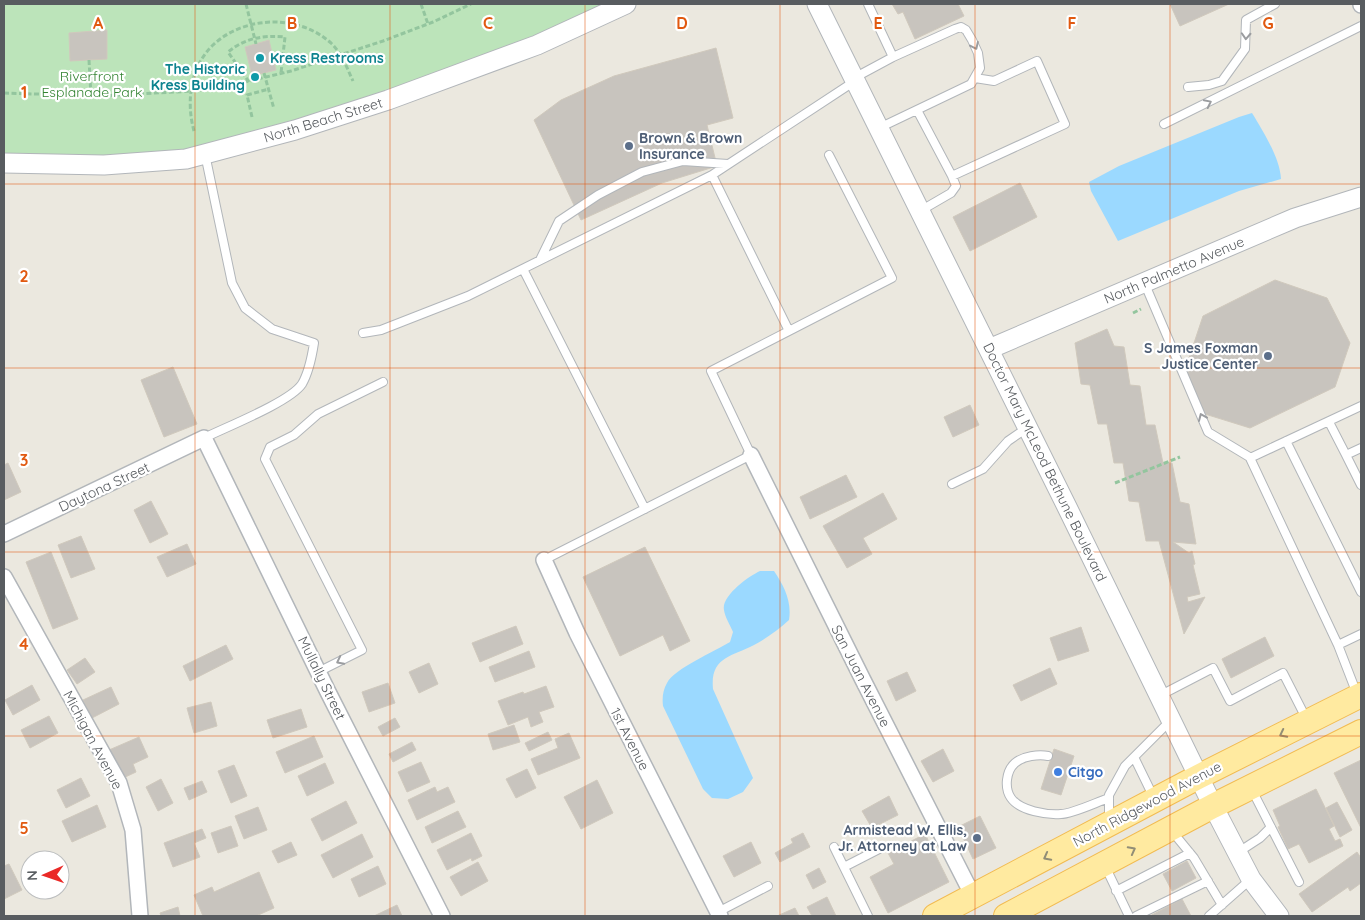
<svg xmlns="http://www.w3.org/2000/svg" width="1365" height="920" font-family="Quicksand,sans-serif">
  <style>
    .green { fill: #bce4ba }
    .water { fill: #9bd9ff }
    .building { fill: #c8c4be; stroke: #d0c9bd }
    .lines { fill: none; stroke-linecap: round; stroke-linejoin: round }
    .service-casing { stroke: #b2b6ba; stroke-width: 10 }
    .minor-casing { stroke: #b2b6ba; stroke-width: 18 }
    .tertiary-casing { stroke: #b2b6ba; stroke-width: 21 }
    .primary-casing { stroke: #f2bb51; stroke-width: 26 }
    .path { stroke: #93c59e; stroke-width: 3; stroke-dasharray: 5 2.5; stroke-linecap: butt }
    .service { stroke: #fff; stroke-width: 8 }
    .minor { stroke: #fff; stroke-width: 15 }
    .tertiary { stroke: #fff; stroke-width: 19 }
    .primary { stroke: #ffeaa0; stroke-width: 24 }
    .oneway { stroke: #9b9da0 }
    .oneway2 { stroke: #928e76 }
    .grid { fill: none; stroke: #e15910; stroke-width: 1; stroke-opacity: 0.55 }
    .culture-dot { fill: #0f9aa8; stroke: #fff; stroke-width: 2 }
    .service-dot { fill: #5c6f8a; stroke: #fff; stroke-width: 2 }
    .shop-dot { fill: #3f7fe0; stroke: #fff; stroke-width: 2 }
    .labels { text-anchor: middle; dominant-baseline: central; stroke-width: 4.5; stroke-linejoin: round; paint-order: stroke }
    .culture-label { font-size: 14px; font-weight: bold; fill: #0d838f; stroke: #fff; text-anchor: start }
    .park-label { font-size: 14px; fill: #348433; stroke: #fff }
    .street-label { font-size: 14px; fill: #585c60; stroke: #fff }
    .service-label { font-size: 14px; font-weight: bold; fill: #4e5e75; stroke: #fff; text-anchor: end }
    .shop-label { font-size: 14px; font-weight: bold; fill: #366cbe; stroke: #fff; text-anchor: start }
    .grid-label { font-size: 16px; text-anchor: middle; font-weight: bold; fill: #e15910; stroke: #fff; stroke-width: 4.5; stroke-linejoin: round; paint-order: stroke }
  </style>
  <rect width="100%" height="100%" fill="#ebe8df"/>
  <path class="green" d="M4,4H626L537,45L186,159L4,163Z"/>
  <path class="water" d="M1252,113C1263,131 1280,158 1281,179L1239,191L1118,241L1091,191L1089,182L1119,166L1239,117Z
    M760,571H774C784,586 792,601 789,620C778,630 767,638 754,645C731,657 710,657 713,689L753,778L743,792L728,799L712,798L703,789L663,706C662,697 663,690 667,683C674,669 715,651 730,642L733,632C730,625 725,617 724,610C721,596 749,576 760,571Z"/>
  <path class="building" d="M892,4H958L964,16L915,39L903,12L898,14Z
    M1170,4H1229L1180,26Z
    M107,30V59L70,61L69,33Z
    M269,40L276,70L252,76L245,47Z
    M716,48L733,118L707,125L717,166L662,183L581,220L534,120L561,100L614,76Z
    M1020,183L1037,217L970,251L953,217Z
    M1275,280L1327,298L1350,343L1335,387L1250,428L1205,414L1185,370L1203,316Z
    M1107,329L1114,346L1124,347L1130,385L1140,386L1146,425H1155L1163,463H1172L1180,502L1189,504L1196,544L1173,542L1189,553L1192,551L1195,564L1193,565L1200,594L1187,597L1188,602L1205,597L1184,634L1159,541H1146L1139,502L1129,501L1123,463H1114L1107,424H1098L1090,385L1081,384L1075,343Z
    M173,367L197,424L164,437L141,380Z
    M970,405L979,425L953,437L944,417Z
    M8,463L21,492L4,500V465Z
    M846,475L857,497L810,519L800,497Z
    M883,493L897,519L863,538L872,554L847,568L823,526Z
    M151,501L168,534L150,543L134,510Z
    M81,536L95,569L71,578L58,545Z
    M187,544L196,564L167,577L157,557Z
    M645,547L690,641L670,651L663,635L620,656L583,577Z
    M51,552L78,619L53,629L26,562Z
    M516,626L523,644L480,662L472,643Z
    M1081,627L1089,651L1058,661L1050,638Z
    M1265,637L1274,656L1231,678L1222,659Z
    M226,645L233,659L190,681L183,666Z
    M529,651L535,667L495,682L489,667Z
    M85,658L95,672L77,684L67,670Z
    M429,663L438,684L419,693L409,672Z
    M1050,668L1057,684L1021,701L1013,685Z
    M907,672L916,691L896,701L887,681Z
    M388,683L395,703L369,712L362,692Z
    M32,685L40,700L13,715L5,700Z
    M546,686L554,707L539,712L543,722L531,727L528,717L508,725L498,701L523,692L524,694Z
    M111,687L119,704L92,718L83,700Z
    M211,702L217,726L194,733L187,708Z
    M301,709L307,727L273,738L267,720Z
    M49,716L58,733L30,748L21,730Z
    M395,718L400,727L383,736L378,727Z
    M514,725L520,742L493,750L488,734Z
    M548,732L552,740L529,751L525,743Z
    M569,733L580,758L538,775L531,759L558,748L555,739Z
    M314,736L323,757L285,773L276,752Z
    M139,737L148,757L133,764L136,772L121,779L109,750Z
    M412,742L416,750L393,762L389,754Z
    M943,749L954,771L933,782L921,761Z
    M1054,749L1074,756L1061,795L1041,789Z
    M1361,760V828L1334,773Z
    M421,762L430,782L407,792L398,772Z
    M325,763L334,783L307,796L298,776Z
    M234,765L247,796L231,803L218,771Z
    M527,769L536,788L516,798L506,779Z
    M81,778L90,796L66,808L57,790Z
    M161,779L173,803L158,811L146,787Z
    M597,780L613,813L581,829L564,797Z
    M202,781L207,792L189,800L184,788Z
    M435,787L437,792L448,787L455,802L417,820L408,800Z
    M1316,789L1334,826L1329,829L1335,841L1340,839L1343,846L1309,863L1299,844L1288,849L1278,827L1280,826L1273,810Z
    M889,796L898,815L872,828L862,811Z
    M346,801L357,823L322,841L311,819Z
    M1337,802L1352,830L1340,837L1326,808Z
    M97,805L106,827L72,842L62,821Z
    M258,807L267,830L244,839L235,816Z
    M458,811L466,827L432,843L425,827Z
    M980,816L996,848L973,859L958,827Z
    M231,826L238,846L218,853L211,833Z
    M202,829L206,838L194,843L200,857L173,867L164,843Z
    M471,833L482,856L472,861L471,858L447,870L437,850Z
    M803,833L810,847L780,862L775,853L793,843L791,839Z
    M362,834L373,857L333,878L321,855Z
    M925,834L949,882L888,913L870,877L894,864L888,853Z
    M291,842L297,855L278,863L272,851Z
    M751,842L761,863L734,877L723,856Z
    M1357,852L1361,858V883L1350,891L1348,887L1312,912L1299,894Z
    M1187,861L1196,878L1172,891L1163,874Z
    M478,862L488,881L461,896L450,877Z
    M9,864L22,890L4,899V866Z
    M378,866L386,884L359,897L351,879Z
    M819,868L826,882L813,889L806,875Z
    M259,872L274,908L256,916H203L194,895L212,887L214,892Z
    M827,897L836,916H812L807,907Z
    M1182,899L1191,916H1150Z
    M397,905L402,916H374Z
    M178,907L180,916H161L160,913Z
    M795,908L799,916H777Z"/>
  <g class="lines">
    <defs>
      <path id="service" d="M854,78L893,57L868,4
        M1188,87L1209,85L1222,81L1245,49L1246,20L1275,4
        M917,110L952,176L956,186L951,193L920,211
        M1164,124L1361,26
        M879,128L971,84L980,68L978,53L972,40L966,30L961,27L955,29L893,57
        M712,175L789,331
        M952,176L1065,124L1037,61L994,81L975,78
        M540,260L559,221L598,195L642,172L683,161L728,164
        M523,269L645,509
        M1144,282L1208,432L1251,458
        M363,333L381,330L468,296L712,175L855,81
        M1361,406L1250,458L1338,645L1361,634
        M1329,422L1346,455
        M204,438C226,427 290,402 302,384C309,372 312,356 314,343L272,329L245,308L232,283L205,154
        M1286,441L1361,592
        M1361,448L1346,455L1361,485
        M952,484L983,469L1008,441L1027,428
        M544,560L751,455L711,371L892,278L829,155
        M1338,645L1357,694
        M318,672L362,650L265,459L270,447L294,435L318,414L383,382
        M1159,696L1213,668L1230,701L1283,673L1307,720
        M1048,756C1039,754 1023,756 1015,763C1006,771 1004,788 1011,798C1020,811 1047,815 1061,814C1072,814 1097,802 1109,798
        M1134,757L1154,798
        M1252,790L1299,882
        M1109,820V795L1125,766L1171,720
        M1171,830L1194,858L1222,905
        M834,847L868,916
        M1237,853L1260,838L1271,827
        M1105,866L1129,916
        M844,867L881,848
        M1116,891L1190,853
        M718,912L768,886
        M1136,916L1208,881
        M1209,916L1251,879"/>
      <path id="minor" d="M1361,4V5
        M751,455L863,680L973,896
        M4,534L204,438L328,692L442,916
        M544,560L577,633L720,916
        M4,577L119,783L133,830L140,916"/>
      <path id="tertiary" d="M817,4L1067,507L1213,806L1251,879L1279,916
        M4,163L104,165L186,159L295,130L388,100L537,45L626,4
        M989,349L1295,218L1361,197"/>
      <path id="primary" d="M935,916L1198,777L1361,695
        M1006,916L1213,806L1361,732"/>
    </defs>
    <use href="#service" class="service-casing"/>
    <use href="#minor" class="minor-casing"/>
    <use href="#tertiary" class="tertiary-casing"/>
    <use href="#primary" class="primary-casing"/>
    <path class="path" d="M246,4L256,44
      M421,4L428,24
      M89,60L91,96
      M264,73L274,109
      M249,82L228,52C245,38 263,35 285,37L281,73
      M4,93L98,96L194,91L237,84L291,71L383,41L433,22L471,4
      M252,117L247,95L269,89
      M194,131C186,102 190,67 213,45C245,15 300,14 332,44C342,54 347,68 353,81
      M1133,313L1141,309
      M1115,483L1180,457"/>
    <use href="#service" class="service"/>
    <use href="#minor" class="minor"/>
    <use href="#tertiary" class="tertiary"/>
    <use href="#primary" class="primary"/>
  </g>
  <defs><path id="oneway-chevron" d="M-2-3.5L2.5 0L-2 3.5" fill="none" stroke-width="1.6" stroke-linecap="round" stroke-linejoin="round" transform="scale(1.25)"/></defs>
  <g class="oneway">
    <use href="#oneway-chevron" transform="translate(1246 36) rotate(93)"/>
    <use href="#oneway-chevron" transform="translate(975 46) rotate(65)"/>
    <use href="#oneway-chevron" transform="translate(1208 103) rotate(-26)"/>
    <use href="#oneway-chevron" transform="translate(1202 417) rotate(-113)"/>
    <use href="#oneway-chevron" transform="translate(340 661) rotate(153)"/>
  </g>
  <g class="oneway2">
    <use href="#oneway-chevron" transform="translate(1283 734) rotate(153)"/>
    <use href="#oneway-chevron" transform="translate(1132 850) rotate(-28)"/>
    <use href="#oneway-chevron" transform="translate(1047 857) rotate(152)"/>
  </g>
  <path class="grid" d="M195,4V916M390,4V916M585,4V916M780,4V916M975,4V916M1170,4V916M4,184H1361M4,368H1361M4,552H1361M4,736H1361"/>
  <g class="culture-dot">
    <circle cx="260" cy="58" r="5"/>
    <circle cx="255" cy="77" r="5"/>
  </g>
  <g class="service-dot">
    <circle cx="629" cy="146" r="5"/>
    <circle cx="1268" cy="356" r="5"/>
    <circle cx="977" cy="838" r="5"/>
  </g>
  <circle class="shop-dot" cx="1058" cy="772" r="5"/>
  <g class="labels">
    <g class="culture-label">
      <text x="270" y="58">Kress Restrooms</text>
      <text x="245" y="69" text-anchor="end">The Historic<tspan x="245" dy="16">Kress Building</tspan></text>
    </g>
    <g class="park-label">
      <text x="92" y="76">Riverfront<tspan x="92" dy="16">Esplanade Park</tspan></text>
    </g>
    <g class="street-label">
      <text transform="translate(323 120) rotate(-17)">North Beach Street</text>
      <text transform="translate(1174 270) rotate(-23)">North Palmetto Avenue</text>
      <text transform="translate(1045 462) rotate(64)">Doctor Mary McLeod Bethune Boulevard</text>
      <text transform="translate(104 487) rotate(-25)">Daytona Street</text>
      <text transform="translate(861 676) rotate(63)">San Juan Avenue</text>
      <text transform="translate(322 678) rotate(64)">Mullally Street</text>
      <text transform="translate(630 739) rotate(63)">1st Avenue</text>
      <text transform="translate(93 740) rotate(62)">Michigan Avenue</text>
      <text transform="translate(1147 804) rotate(-28)">North Ridgewood Avenue</text>
    </g>
    <g class="service-label">
      <text x="639" y="138" text-anchor="start">Brown &amp; Brown<tspan x="639" dy="16">Insurance</tspan></text>
      <text x="1258" y="348">S James Foxman<tspan x="1258" dy="16">Justice Center</tspan></text>
      <text x="967" y="830">Armistead W. Ellis,<tspan x="967" dy="16">Jr. Attorney at Law</tspan></text>
    </g>
    <g class="shop-label">
      <text x="1068" y="772">Citgo</text>
    </g>
  </g>
  <g class="grid-label">
    <text x="98" y="29">A</text>
    <text x="292" y="29">B</text>
    <text x="488" y="29">C</text>
    <text x="682" y="29">D</text>
    <text x="878" y="29">E</text>
    <text x="1072" y="29">F</text>
    <text x="1268" y="29">G</text>
    <text x="24" y="98">1</text>
    <text x="24" y="282">2</text>
    <text x="24" y="466">3</text>
    <text x="24" y="650">4</text>
    <text x="24" y="834">5</text>
  </g>
  <rect width="1365" height="920" fill="none" stroke="#585c60" stroke-width="10"/>
  <g transform="translate(45 875) rotate(268)"><circle r="24" fill="#ffffff" stroke="#bcbebf"/>
  <path d="M0-4L9 19L0 12L-9 19Z" fill="#ea2926"/>
  <text y="-8" font-size="14" font-weight="bold" text-anchor="middle" fill="#585c60">N</text>
  </g>
</svg>
